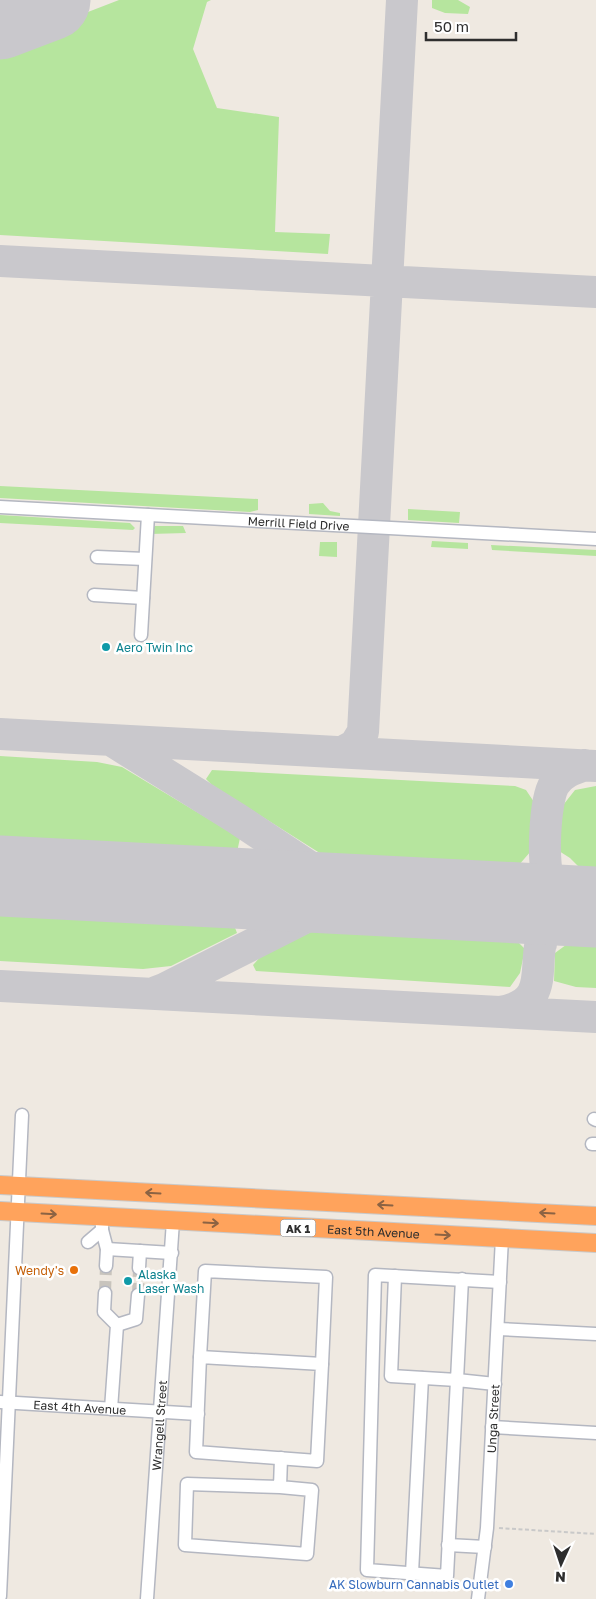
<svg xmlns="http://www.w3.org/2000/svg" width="596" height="1599" font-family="'Golos Text',sans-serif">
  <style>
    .green { fill: #b6e59e }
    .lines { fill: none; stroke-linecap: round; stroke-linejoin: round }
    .taxiway { stroke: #c9c8cc; stroke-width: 32 }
    .runway { stroke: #c9c8cc; stroke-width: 81 }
    .minor-tunnel { stroke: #c8c4bd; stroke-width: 12; stroke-dasharray: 12 6; stroke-linecap: butt }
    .minor-casing { stroke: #b4b7c1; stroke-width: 15 }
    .highway-casing { stroke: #c9c9c9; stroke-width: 20 }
    .path { stroke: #c9c9c9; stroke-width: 2; stroke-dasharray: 4 2.5; stroke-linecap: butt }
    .minor { stroke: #fff; stroke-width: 12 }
    .highway { stroke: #ffa35c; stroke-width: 18 }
    .oneway { stroke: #8c6343 }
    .culture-dot { fill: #0f9aa8; stroke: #fff; stroke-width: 2 }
    .food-dot { fill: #e8710a; stroke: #fff; stroke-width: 2 }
    .shop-dot { fill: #3f7fe0; stroke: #fff; stroke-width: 2 }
    .labels { text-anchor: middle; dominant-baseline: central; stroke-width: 5; stroke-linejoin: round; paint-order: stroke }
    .shield { fill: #fff; stroke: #6d6d6d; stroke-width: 1 }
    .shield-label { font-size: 11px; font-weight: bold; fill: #2e2e2e }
    .street-label { font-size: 12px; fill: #2e2e2e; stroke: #fff }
    .culture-label { font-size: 12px; fill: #0d838f; stroke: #fff; text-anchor: start }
    .food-label { font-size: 12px; fill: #c56008; stroke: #fff; text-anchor: end }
    .shop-label { font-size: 12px; fill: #366cbe; stroke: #fff; text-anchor: end }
  </style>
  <rect width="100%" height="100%" fill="#efe9e1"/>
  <path class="green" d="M119,0H211L207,2L193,49L217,108L279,117L275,232L330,234L328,254L0,235V46Z
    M432,0H458L470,7L468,14L445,13L432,8Z
    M0,486L258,499V510L250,512L0,498Z
    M323,503L330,511L340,513V516L309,514V504Z
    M408,509L460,512L459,523L408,520Z
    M0,515L130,523L135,528L133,530L0,523Z
    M155,526H183L186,533L150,534V530Z
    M432,541L468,543V549L431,547Z
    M320,542H337V557L319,556Z
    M491,545L596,550V556L492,550Z
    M0,756L97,762L122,767L240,838L237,852L0,840Z
    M212,770L515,786L526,790L534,802L531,851L518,866L326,857L212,785L206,779Z
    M596,786V869L580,868L570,858L559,851L560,809L575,790Z
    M0,909L234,925L237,933L171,966L143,969L0,961Z
    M330,926L512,936L525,949L520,973L510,987L256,971L253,965L261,956L317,929Z
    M574,939L596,941V988L576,987L554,981L555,953Z"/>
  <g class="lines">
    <path class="taxiway" d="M0,261L596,292
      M0,734L596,766
      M114,742L236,818L331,881L372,895
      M342,752L355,745L363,732L402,0
      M496,902C523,908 534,916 541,944
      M583,906C570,901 557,896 550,882C541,868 545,799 554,785C561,773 573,769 585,765
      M0,986L596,1017
      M156,992L164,989L332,904L372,895
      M500,1012C557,1002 527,959 547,927C555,914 570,910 583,906"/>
    <path class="runway" d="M0,19L50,0
      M0,876L596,907"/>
    <path class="minor-tunnel" d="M105,1293L106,1266
      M138,1295L139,1268"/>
    <defs>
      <g id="minor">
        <path id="s1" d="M0,507L596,539"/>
        <path d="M97,557L145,559"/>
        <path d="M94,595L143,598"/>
        <path d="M141,635L148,515"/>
        <path d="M594,1119L596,1120"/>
        <path d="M592,1144H596"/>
        <path d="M102,1217V1230L107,1249L106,1266"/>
        <path d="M88,1242L102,1230"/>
        <path d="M107,1249L172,1253"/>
        <path d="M139,1268L140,1251"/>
        <path d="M395,1276L391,1376L457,1380L462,1279"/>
        <path d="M105,1293L104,1312L117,1325L111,1409"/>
        <path d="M117,1325L136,1319L138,1295"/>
        <path d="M498,1329L596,1334"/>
        <path d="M200,1357L322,1364L317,1461L196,1452Z"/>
        <path d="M200,1357L205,1271L326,1277L322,1364"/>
        <path d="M495,1384L457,1380L447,1576L367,1570L375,1275L500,1282"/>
        <path id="s2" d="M0,1402L198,1414"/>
        <path d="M492,1427L596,1433"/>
        <path d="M280,1487L312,1490L307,1554L185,1545L187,1484L280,1487L281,1458"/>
        <path d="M448,1545L485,1547"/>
        <path d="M412,1573L422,1378"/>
        <path d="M0,1596L22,1115"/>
        <path id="s3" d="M147,1599L173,1221"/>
        <path id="s4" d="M478,1599L487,1528L502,1238"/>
      </g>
      <g id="highway">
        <path d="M0,1185L596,1216"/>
        <path id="s5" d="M0,1211L596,1243"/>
      </g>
    </defs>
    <use href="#minor" class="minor-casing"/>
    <use href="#highway" class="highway-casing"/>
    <path class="path" d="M499,1528L596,1534"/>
    <use href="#minor" class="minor"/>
    <use href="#highway" class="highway"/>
  </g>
  <defs><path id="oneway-shaft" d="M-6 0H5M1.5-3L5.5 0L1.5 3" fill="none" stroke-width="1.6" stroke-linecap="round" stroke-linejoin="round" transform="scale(1.25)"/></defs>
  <g class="oneway">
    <use href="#oneway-shaft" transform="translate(153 1193) rotate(-177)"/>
    <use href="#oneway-shaft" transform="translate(385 1205) rotate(-177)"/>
    <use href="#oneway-shaft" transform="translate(547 1213) rotate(-177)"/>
    <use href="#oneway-shaft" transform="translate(49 1214) rotate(3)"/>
    <use href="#oneway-shaft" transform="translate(211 1223) rotate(3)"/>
    <use href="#oneway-shaft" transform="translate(443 1235) rotate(3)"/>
  </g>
  <g class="culture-dot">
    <circle cx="106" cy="647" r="5"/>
    <circle cx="128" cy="1281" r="5"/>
  </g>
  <circle class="food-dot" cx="74" cy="1270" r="5"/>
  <circle class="shop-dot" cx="509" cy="1584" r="5"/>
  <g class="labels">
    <rect class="shield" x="280.5" y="1219.5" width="35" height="17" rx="4"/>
    <g class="shield-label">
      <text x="298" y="1228">AK 1</text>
    </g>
    <g class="street-label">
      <text stroke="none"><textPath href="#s1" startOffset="299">Merrill Field Drive</textPath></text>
      <text stroke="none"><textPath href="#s5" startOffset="374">East 5th Avenue</textPath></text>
      <text stroke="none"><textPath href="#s2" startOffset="80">East 4th Avenue</textPath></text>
      <text stroke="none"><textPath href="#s4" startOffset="181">Unga Street</textPath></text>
      <text stroke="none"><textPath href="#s3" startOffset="174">Wrangell Street</textPath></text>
    </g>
    <g class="culture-label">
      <text x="116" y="647">Aero Twin Inc</text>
      <text x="138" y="1274">Alaska<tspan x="138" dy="14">Laser Wash</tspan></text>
    </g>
    <g class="food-label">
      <text x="64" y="1270">Wendy's</text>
    </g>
    <g class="shop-label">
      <text x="499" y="1584">AK Slowburn Cannabis Outlet</text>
    </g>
  </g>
  <g transform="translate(561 1564) rotate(183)" stroke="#ffffff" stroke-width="4" paint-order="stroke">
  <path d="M0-4L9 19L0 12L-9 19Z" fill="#2e2e2e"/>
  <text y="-8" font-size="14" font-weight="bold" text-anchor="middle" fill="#2e2e2e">N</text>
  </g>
  <path d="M426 32v8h90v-8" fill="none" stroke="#2e2e2e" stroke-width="2.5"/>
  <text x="434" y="32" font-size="15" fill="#2e2e2e" stroke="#ffffff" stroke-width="4" paint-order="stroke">50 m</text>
</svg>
